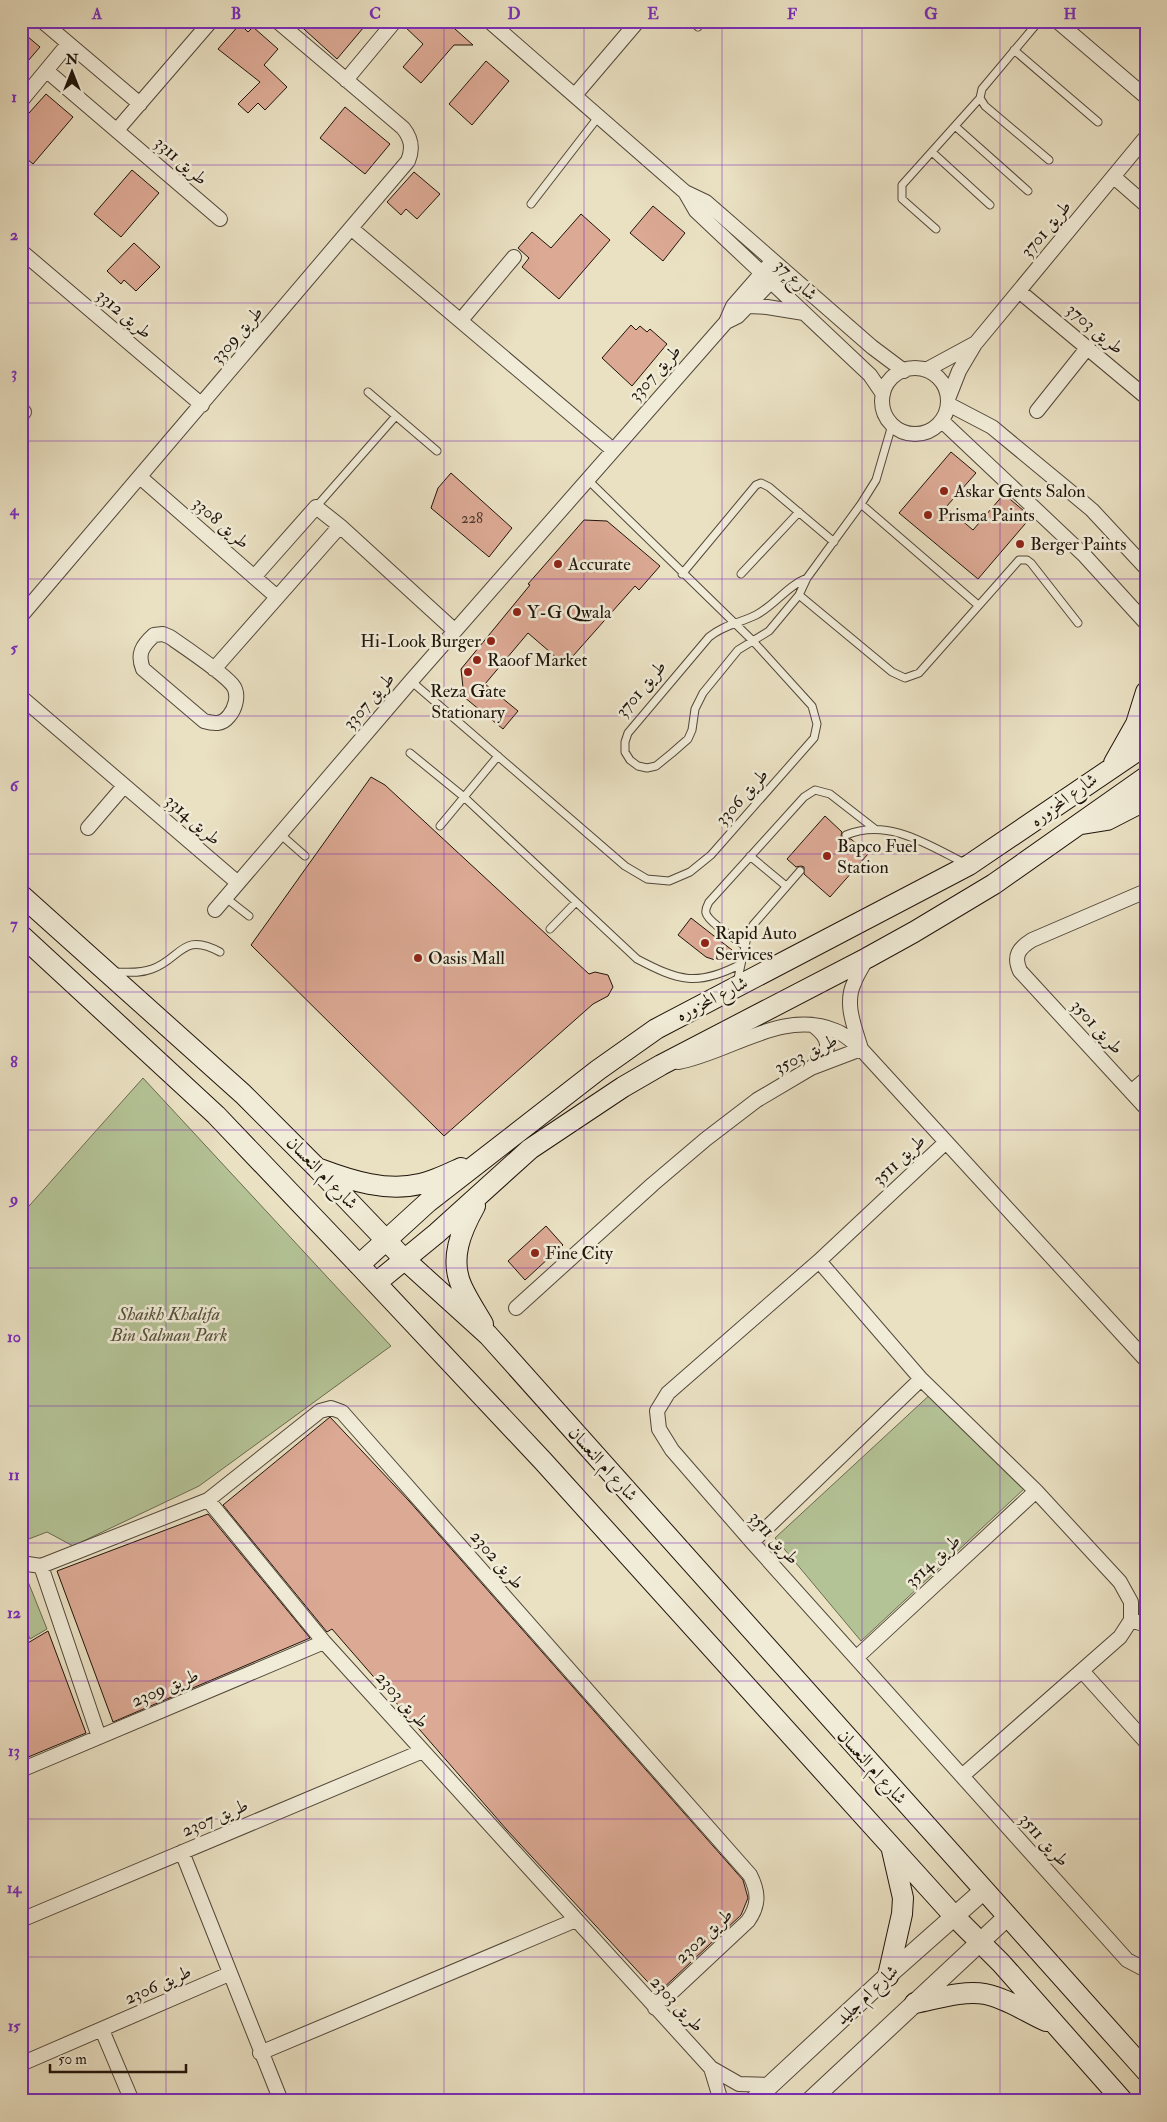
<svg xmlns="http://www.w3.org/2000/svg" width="1167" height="2122" font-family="'IM FELL Double Pica',Amiri,serif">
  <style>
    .green { fill: #b4c396; stroke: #6a6c50 }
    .building { fill: #dca994; stroke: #20140b }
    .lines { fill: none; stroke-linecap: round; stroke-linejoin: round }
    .service-casing { stroke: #524739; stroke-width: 9 }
    .minor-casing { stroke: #524739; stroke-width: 16 }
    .tertiary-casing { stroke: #524739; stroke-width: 20 }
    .secondary-casing { stroke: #20140b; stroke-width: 22 }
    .service { stroke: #f1ecd8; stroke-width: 7 }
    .minor { stroke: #f1ecd8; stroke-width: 14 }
    .tertiary { stroke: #f1ecd8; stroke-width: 18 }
    .secondary { stroke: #f1ecd8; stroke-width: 20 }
    .grid { fill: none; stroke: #7b2cbf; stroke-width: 1; stroke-opacity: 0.55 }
    .poi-dot { fill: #8f2418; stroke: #f1ecd8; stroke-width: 2 }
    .labels { text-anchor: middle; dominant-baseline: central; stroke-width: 5; stroke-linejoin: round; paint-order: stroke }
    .number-label { font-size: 15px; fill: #4f392d }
    .street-label { font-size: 18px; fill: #20140b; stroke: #f1ecd8 }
    .poi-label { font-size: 18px; fill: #20140b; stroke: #f1ecd8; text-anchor: start }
    .park-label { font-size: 18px; font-style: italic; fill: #54513c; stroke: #f1ecd8 }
    .neatline { fill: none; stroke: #7b2cbf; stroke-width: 2 }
    .grid-label { font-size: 16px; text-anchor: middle; font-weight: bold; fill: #7b2cbf }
  </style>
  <rect width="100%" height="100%" fill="#eae1c3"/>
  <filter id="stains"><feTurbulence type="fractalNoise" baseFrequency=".004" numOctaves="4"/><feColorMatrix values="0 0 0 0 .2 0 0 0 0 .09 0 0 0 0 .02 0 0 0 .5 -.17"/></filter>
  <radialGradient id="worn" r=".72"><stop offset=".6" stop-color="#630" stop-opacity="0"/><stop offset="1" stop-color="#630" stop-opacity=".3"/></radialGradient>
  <path class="green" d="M143,1078L391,1346L199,1486L73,1546L47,1532L21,1542V1215Z
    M934,1391L1025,1488L861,1641L775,1538Z
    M21,1569H23L47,1629L30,1639L21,1618Z"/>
  <path class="building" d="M295,21H369L337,59Z
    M404,21H446L473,45H454L421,83L403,67L423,44L403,25Z
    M240,24L248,32L253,27L278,49L264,65L287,87L265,110L258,103L248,113L238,104L260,82L218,49Z
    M21,31L40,47L21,69Z
    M486,61L509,81L472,125L449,104Z
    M46,94L73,117L33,164L21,154V122Z
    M345,107L390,144L365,174L320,138Z
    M132,170L159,193L121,237L94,214Z
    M414,172L440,194L417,219L406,209L401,215L387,202Z
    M653,206L685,233L663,261L630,233Z
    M581,214L610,240L559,299L522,267L529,258L518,248L532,232L551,248Z
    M134,243L160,267L136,291L124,280L121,284L107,271Z
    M631,325L636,330L640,326L647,332L650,329L667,344L632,386L602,358Z
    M951,452L976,473L946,507L973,530L1004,494L1031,517L978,579L899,513Z
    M451,473L512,528L489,557L431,508L438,488Z
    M584,520L607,521L660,566L639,590L635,586L565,665L528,633L485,684L518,711L503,729L464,697L461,669L530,585L528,584Z
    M371,777L385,785L589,974L595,972L608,975L613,987L608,996L593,1004L444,1136L251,945Z
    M825,816L842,832L841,836L843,839H851L868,854L830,897L804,874V867L801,866L796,867L787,859Z
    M691,918L732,950L715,960L706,957L678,935Z
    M546,1226L563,1245L525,1280L508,1261Z
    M330,1417L409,1501L743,1880L748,1898L741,1915L658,1993L507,1830L332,1629L327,1632L223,1505Z
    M208,1514L310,1638L113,1722L57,1571Z
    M48,1631L86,1733L21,1760V1647Z"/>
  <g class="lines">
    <defs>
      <path id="service" d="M692,21L698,27
        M1039,21L982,89L980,98L985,106L1049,160
        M1014,50L1098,122
        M955,126L1028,191
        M932,152L990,205
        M531,204L599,116
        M936,229L902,199V185L980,98
        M368,392L437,451
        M861,504L978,605
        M316,507L395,417
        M682,574L756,485L761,483L769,487L834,542
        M741,574L799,512
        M807,578L799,595L769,631L738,650L703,693L695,709L692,730L688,739L672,753L656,766L647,768L638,766L630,760L625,752V742L628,733L709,637C723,625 740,623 756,615C775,605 787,586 807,578Z
        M807,578L861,504L876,480L892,425
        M799,595L892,672L905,678L919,673L1019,560H1027L1031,563L1078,623
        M411,681L625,866L647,879L669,881L690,872L711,855L814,738L817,724L812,706L753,641L588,480
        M410,753L464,797L637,959C679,981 697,987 741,964
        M440,826L498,756
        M280,834L305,856
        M846,835C888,818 927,844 964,863
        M750,856L786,886
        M226,898L249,916
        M550,929L576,902
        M745,946C737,940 708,922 706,913C705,909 707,906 709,902L804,797L815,790L830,794L875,829
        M113,972C126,972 139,974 152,969C181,959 182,931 220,952
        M737,983L747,937L753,925L800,871"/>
      <path id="minor" d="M42,21L140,104
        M489,21L685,192L706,202L872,347L904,371
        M1057,21L1146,97
        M47,71L220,219
        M346,80L395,21
        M575,95L638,21
        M21,101L68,44
        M117,130L211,21
        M1114,177L1146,205
        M685,192L696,211L870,375L883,394
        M352,229L613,450
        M21,251L202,405
        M1019,291L1146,397
        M748,306L767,307L804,313
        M461,320L514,257
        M726,322L733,306L767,267
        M882 401a33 33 0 1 1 66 0a33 33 0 1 1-66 0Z
        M926,370L974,344
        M948,399L959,371L975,344L1146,137
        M948,404L992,427L1073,494L1092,510L1146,568
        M1037,411L1088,347
        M21,415L24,412
        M942,421L1085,556L1146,623
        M140,477L277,597
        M254,577L316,507L340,526L455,631
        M21,616L408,161C413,149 412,139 403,128L277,21
        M163,634L170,637C183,646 228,676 234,687C239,696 235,709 229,716C222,725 214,724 204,721L143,669C137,654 142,646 154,635Z
        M214,669L340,526
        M21,697L238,883
        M88,828L124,786
        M1146,891L1032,940C1019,948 1013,956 1020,971L1146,1108
        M215,910L411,681L726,322L738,316L783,269
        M814,1026C832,1040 831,1051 814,1065
        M861,1049C855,1028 844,1004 854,983C857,974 863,966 867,958
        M678,1062C729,1053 783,1008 836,1031C845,1034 854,1043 861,1049L1146,1360
        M1131,1092L1146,1079
        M946,1142L819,1261L668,1393L657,1411L659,1429L672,1450L752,1542L1127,1960L1146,1970
        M819,1261L921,1379L1036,1491L1120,1582L1131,1602V1620L1120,1637L962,1776
        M516,1308L653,1184L706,1139L757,1100L811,1068L861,1049
        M208,1500L324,1642L711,2068L739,2084L769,2085
        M752,1542L921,1379
        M21,1563L41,1566L208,1500L320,1411L331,1408L342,1412L750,1875C759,1893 759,1905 748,1921L655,2008
        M41,1566L99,1737
        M1131,1620L1146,1625
        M856,1658L1036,1491
        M1083,1672L1146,1742
        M21,1770L324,1642
        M182,1852L281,2101
        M21,1920L423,1751
        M102,2030L132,2101
        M260,2053L576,1920
        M21,2064L229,1974
        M711,2068L721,2101"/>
      <path id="tertiary" d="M753,2101L896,1968L983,1891
        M810,2101L1007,1917"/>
      <path id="secondary" d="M1114,763L1136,724L1146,692
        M1082,824L1107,820L1146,800
        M21,895L243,1094L317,1168L404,1259L488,1335L1146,2071
        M21,935L216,1115L359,1265L543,1461L955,1917L1001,1963L1123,2101
        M320,1169C352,1181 387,1192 420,1184C434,1181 448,1174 461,1168
        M475,1206C461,1231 449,1259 462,1287C468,1300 476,1312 483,1324
        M359,1265L428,1202L598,1070L656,1029L969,865L1146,745
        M376,1283L437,1233L530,1149L623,1087L661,1065L867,958L914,932L994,884L1146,777
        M888,1976L902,1914L903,1898L892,1850
        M915,2003C936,1999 963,1990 985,1994C1006,1998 1026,2012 1046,2021"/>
    </defs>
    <use href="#service" class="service-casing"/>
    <use href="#minor" class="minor-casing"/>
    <use href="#tertiary" class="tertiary-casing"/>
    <use href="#secondary" class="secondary-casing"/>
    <use href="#service" class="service"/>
    <use href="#minor" class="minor"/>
    <use href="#tertiary" class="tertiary"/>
    <use href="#secondary" class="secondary"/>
  </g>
  <path class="grid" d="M166,21V2101M306,21V2101M444,21V2101M584,21V2101M722,21V2101M862,21V2101M1000,21V2101M21,165H1146M21,303H1146M21,441H1146M21,579H1146M21,716H1146M21,854H1146M21,992H1146M21,1130H1146M21,1268H1146M21,1406H1146M21,1543H1146M21,1681H1146M21,1819H1146M21,1957H1146"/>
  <g class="poi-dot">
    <circle cx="944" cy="491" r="5"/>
    <circle cx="928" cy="515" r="5"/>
    <circle cx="1020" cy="544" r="5"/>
    <circle cx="558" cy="564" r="5"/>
    <circle cx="517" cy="612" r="5"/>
    <circle cx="491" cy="641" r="5"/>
    <circle cx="477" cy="660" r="5"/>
    <circle cx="468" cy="672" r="5"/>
    <circle cx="827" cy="856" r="5"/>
    <circle cx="705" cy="943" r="5"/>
    <circle cx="418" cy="958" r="5"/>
    <circle cx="535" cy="1253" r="5"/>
  </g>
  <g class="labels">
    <g class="number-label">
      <text x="472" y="518">228</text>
    </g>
    <g class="street-label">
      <text transform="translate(181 161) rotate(41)">طريق 3311</text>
      <text transform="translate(1046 229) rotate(-50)">طريق 3701</text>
      <text transform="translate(796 280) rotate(44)">شارع 37</text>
      <text transform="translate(124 314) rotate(40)">طريق 3312</text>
      <text transform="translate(1095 329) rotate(40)">طريق 3703</text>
      <text transform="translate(237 335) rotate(-49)">طريق 3309</text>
      <text transform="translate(655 373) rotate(-48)">طريق 3307</text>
      <text transform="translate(221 523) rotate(41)">طريق 3308</text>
      <text transform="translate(641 689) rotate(-50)">طريق 3701</text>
      <text transform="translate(369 701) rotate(-49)">طريق 3307</text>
      <text transform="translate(742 797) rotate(-48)">طريق 3306</text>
      <text transform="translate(1064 800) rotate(-36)">شارع المحزوره</text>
      <text transform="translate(193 820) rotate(41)">طريق 3314</text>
      <text transform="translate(712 999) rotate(-27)">شارع المحزوره</text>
      <text transform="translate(1097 1027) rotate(47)">طريق 3501</text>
      <text transform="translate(806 1054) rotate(-26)">طريق 3503</text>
      <text transform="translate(899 1160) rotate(-43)">طريق 3511</text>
      <text transform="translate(322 1173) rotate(46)">شارع ام النعسان</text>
      <text transform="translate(603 1464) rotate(48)">شارع ام النعسان</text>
      <text transform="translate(774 1538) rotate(48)">طريق 3511</text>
      <text transform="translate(497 1560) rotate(49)">طريق 2302</text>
      <text transform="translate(933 1561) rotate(-43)">طريق 3514</text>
      <text transform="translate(165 1688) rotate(-23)">طريق 2309</text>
      <text transform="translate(402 1700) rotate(48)">طريق 2303</text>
      <text transform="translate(872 1767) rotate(48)">شارع ام النعسان</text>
      <text transform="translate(215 1818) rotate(-23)">طريق 2307</text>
      <text transform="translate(1044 1840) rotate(48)">طريق 3511</text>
      <text transform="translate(704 1936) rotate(-43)">طريق 2302</text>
      <text transform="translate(158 1985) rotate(-24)">طريق 2306</text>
      <text transform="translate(867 1995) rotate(-43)">شارع ام جليد</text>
      <text transform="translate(677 2004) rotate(47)">طريق 2303</text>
    </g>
    <g class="poi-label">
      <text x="954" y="491">Askar Gents Salon</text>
      <text x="938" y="515">Prisma Paints</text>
      <text x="1030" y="544">Berger Paints</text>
      <text x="568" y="564">Accurate</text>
      <text x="527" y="612">Y-G Qwala</text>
      <text x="481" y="641" text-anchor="end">Hi-Look Burger</text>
      <text x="487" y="660">Raoof Market</text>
      <text x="468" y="691" text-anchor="middle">Reza Gate<tspan x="468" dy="21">Stationary</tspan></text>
      <text x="837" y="846">Bapco Fuel<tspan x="837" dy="21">Station</tspan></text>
      <text x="715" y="933">Rapid Auto<tspan x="715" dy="21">Services</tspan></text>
      <text x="428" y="958">Oasis Mall</text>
      <text x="545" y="1253">Fine City</text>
    </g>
    <g class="park-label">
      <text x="169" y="1314">Shaikh Khalifa<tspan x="169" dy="21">Bin Salman Park</tspan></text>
    </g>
  </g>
  <rect width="1167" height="2122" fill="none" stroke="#eae1c3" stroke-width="55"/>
  <g transform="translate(72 72)" stroke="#f1ecd8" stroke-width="4" paint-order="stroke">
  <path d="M0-4L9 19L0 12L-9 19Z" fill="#20140b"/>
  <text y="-8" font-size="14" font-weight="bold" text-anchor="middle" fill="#20140b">N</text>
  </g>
  <path d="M50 2064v8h136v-8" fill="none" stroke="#20140b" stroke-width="2.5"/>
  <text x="58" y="2064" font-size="15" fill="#20140b" stroke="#f1ecd8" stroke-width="4" paint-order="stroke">50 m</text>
  <rect x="28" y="28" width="1112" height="2066" class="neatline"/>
  <g class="grid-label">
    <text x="97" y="19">A</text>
    <text x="236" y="19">B</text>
    <text x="375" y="19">C</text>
    <text x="514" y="19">D</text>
    <text x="653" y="19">E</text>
    <text x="792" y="19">F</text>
    <text x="931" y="19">G</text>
    <text x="1070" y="19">H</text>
    <text x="14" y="102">1</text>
    <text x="14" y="240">2</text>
    <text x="14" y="378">3</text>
    <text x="14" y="515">4</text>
    <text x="14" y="653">5</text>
    <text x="14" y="791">6</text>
    <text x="14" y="929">7</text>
    <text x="14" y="1067">8</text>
    <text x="14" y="1204">9</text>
    <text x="14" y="1342">10</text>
    <text x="14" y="1480">11</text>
    <text x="14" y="1618">12</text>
    <text x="14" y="1756">13</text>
    <text x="14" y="1893">14</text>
    <text x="14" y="2031">15</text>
  </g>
  <rect width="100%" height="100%" filter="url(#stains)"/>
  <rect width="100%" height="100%" fill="url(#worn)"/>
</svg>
